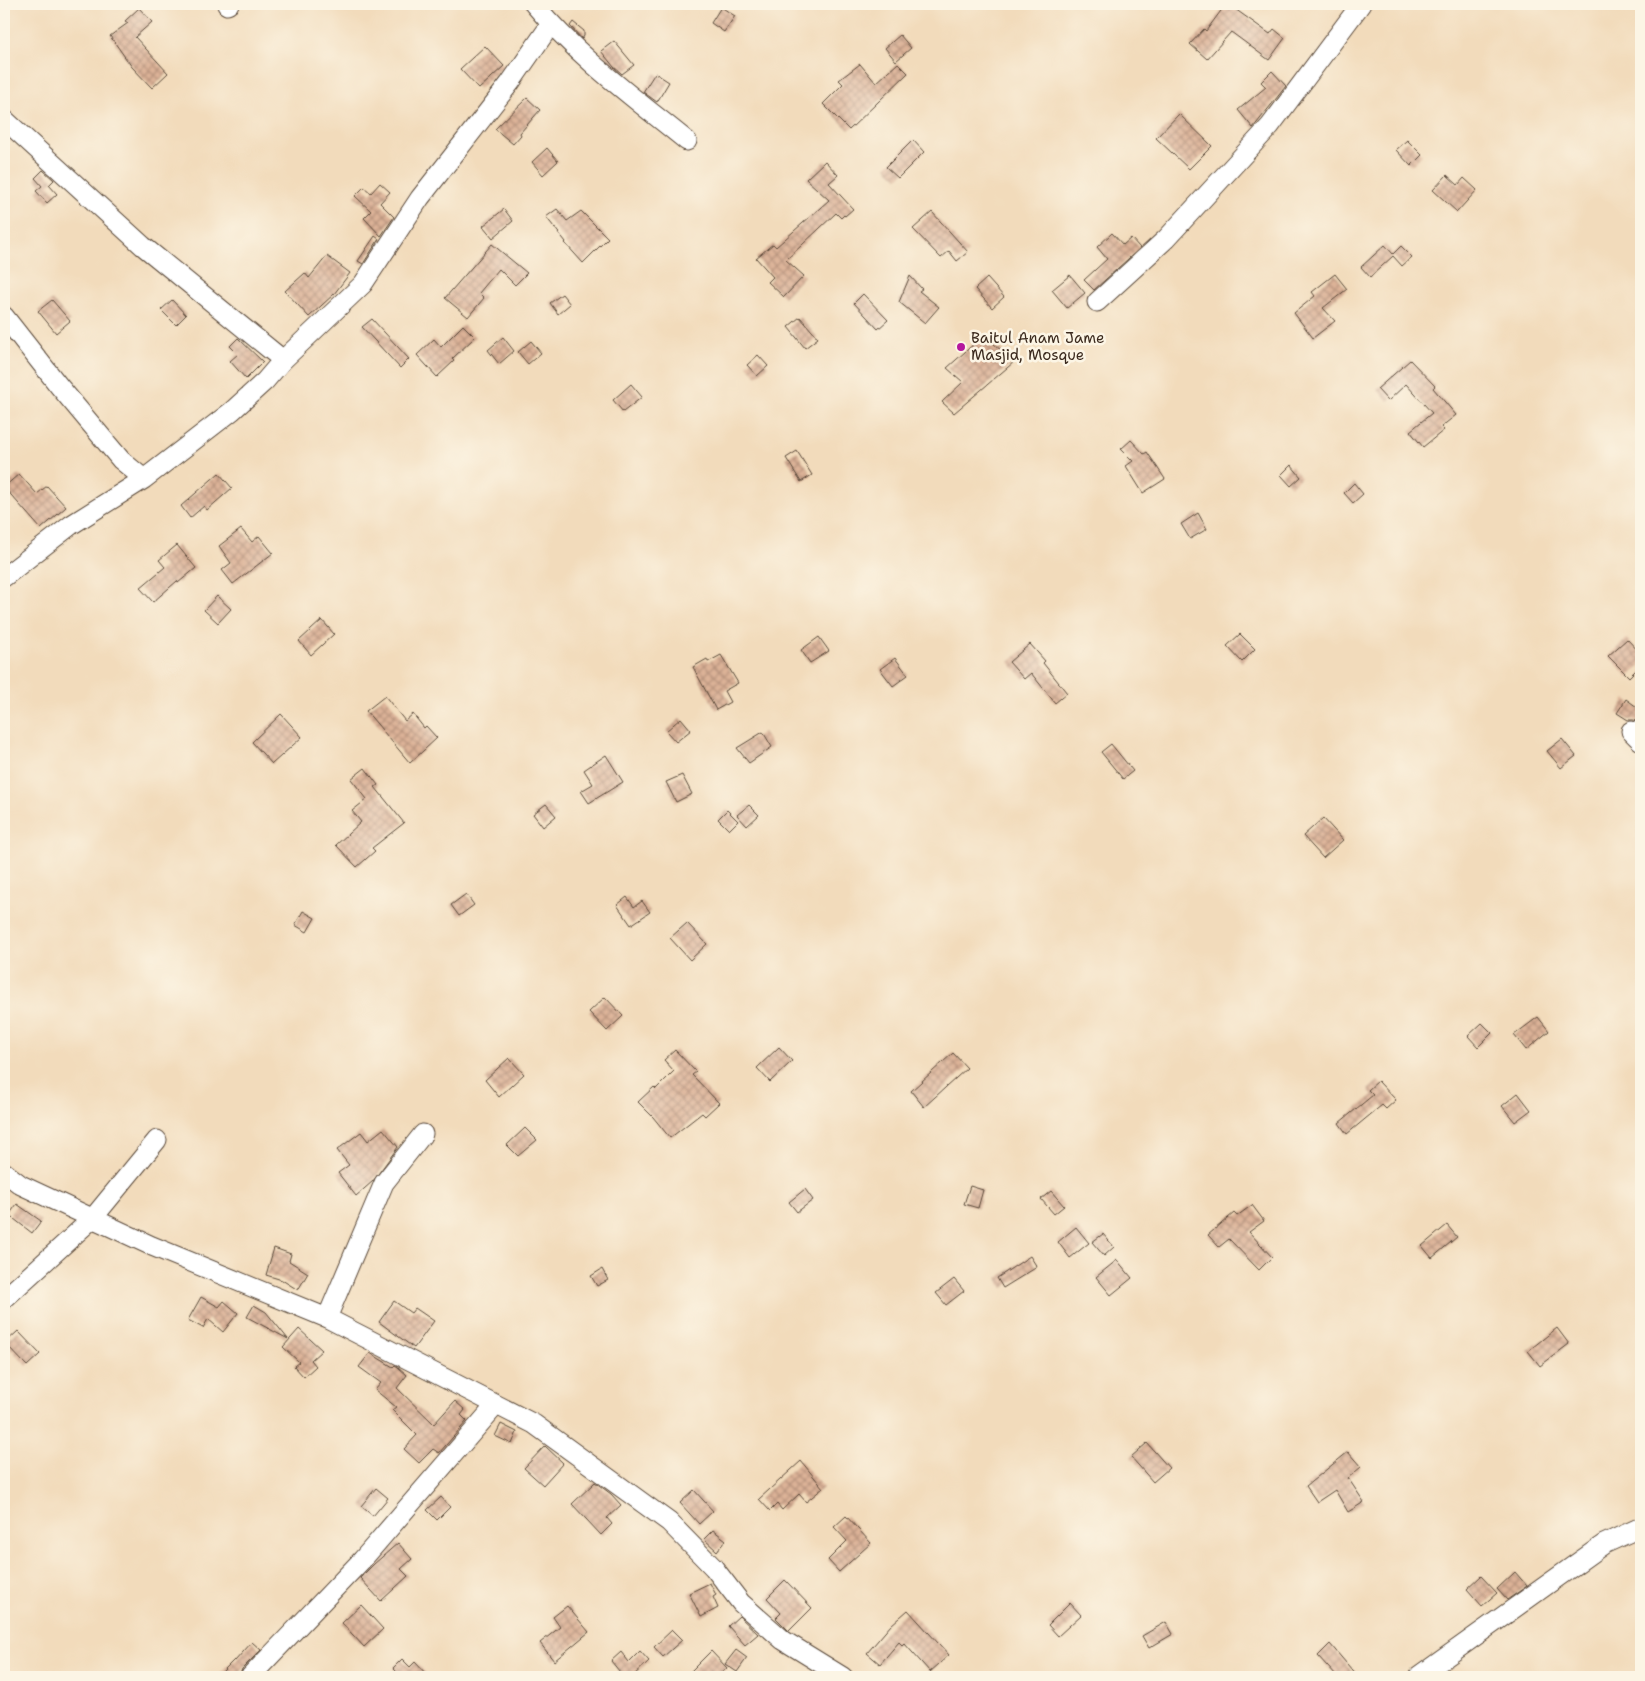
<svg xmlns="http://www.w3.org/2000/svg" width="1645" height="1681" font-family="'Shantell Sans',sans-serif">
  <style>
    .building { fill: url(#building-cross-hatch) }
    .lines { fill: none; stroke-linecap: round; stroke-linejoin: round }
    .minor-casing { stroke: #564536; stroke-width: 21 }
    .minor { stroke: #fff; stroke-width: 19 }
    .poi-dot { fill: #b5179e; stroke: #fcf5e5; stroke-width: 2 }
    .labels { text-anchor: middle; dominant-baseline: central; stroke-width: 5; stroke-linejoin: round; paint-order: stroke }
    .poi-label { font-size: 15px; fill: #3b2a1e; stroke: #fcf5e5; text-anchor: start }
  </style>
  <defs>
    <pattern id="building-cross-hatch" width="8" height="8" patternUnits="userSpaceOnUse" patternTransform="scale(1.25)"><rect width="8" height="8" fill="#dcb297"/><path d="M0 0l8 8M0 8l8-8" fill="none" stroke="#b4917b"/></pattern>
  </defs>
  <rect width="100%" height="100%" fill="#fcf5e5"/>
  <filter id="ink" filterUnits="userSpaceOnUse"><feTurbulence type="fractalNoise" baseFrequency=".02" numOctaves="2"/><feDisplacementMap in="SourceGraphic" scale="10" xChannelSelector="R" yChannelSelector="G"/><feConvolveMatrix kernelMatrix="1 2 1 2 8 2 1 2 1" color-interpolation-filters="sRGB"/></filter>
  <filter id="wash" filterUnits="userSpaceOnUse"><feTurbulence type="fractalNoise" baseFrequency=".0096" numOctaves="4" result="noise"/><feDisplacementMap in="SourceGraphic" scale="20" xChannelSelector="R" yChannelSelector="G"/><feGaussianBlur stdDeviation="1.12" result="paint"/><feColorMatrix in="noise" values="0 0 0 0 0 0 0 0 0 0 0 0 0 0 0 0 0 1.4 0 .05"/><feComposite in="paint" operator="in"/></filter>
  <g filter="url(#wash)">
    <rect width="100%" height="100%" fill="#f2dbbb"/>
    <g id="blocks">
      <path class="building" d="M1226,4H1228L1270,34L1274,29L1285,38L1269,60L1231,32L1207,59L1190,44L1204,29L1206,31Z
        M721,7L735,16L724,32L711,23Z
        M139,8L152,22L135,37L168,73L152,88L132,67L110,36L128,23L125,21Z
        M573,22L584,31V36L582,39L570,26Z
        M900,35L911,48L896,61L885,48Z
        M614,41L634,65L622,74L614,67L601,51Z
        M485,46L504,66L479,89L460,69Z
        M898,63L908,73L849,130L823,104L843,84L839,80L860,64L876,83Z
        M1272,71L1286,86L1253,128L1238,110L1266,87L1261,82Z
        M655,73L669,82L657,102L643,92Z
        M527,98L540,110L520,133L521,135L513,144L495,129Z
        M1179,114L1212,146L1189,169L1156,138Z
        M913,140L924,152L898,178L886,167Z
        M1407,140L1422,155L1411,166L1396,150Z
        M547,148L558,161L543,175L532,162Z
        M825,161L838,175L829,183L853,209L845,216L844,215L841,218L836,213L786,260L804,276L784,297L768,282L773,277L756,258L773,244L776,247L829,200L806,179Z
        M43,170L54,180L49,185L57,194L47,203L36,191L42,186L35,178Z
        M1447,175L1458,185L1464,178L1477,190L1457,212L1433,190Z
        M380,183L390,192L380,203L394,217L381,236L364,218L371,211L355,196L364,187L371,193Z
        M504,209L513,221L493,238L483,226Z
        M557,209L567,221L581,211L608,238L583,263L565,243L566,242L546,217Z
        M932,212L968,252L957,261L949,251L941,258L913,229Z
        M1112,233L1123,245L1131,238L1140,248L1094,290L1084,280L1107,259L1097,247Z
        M375,236L379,239L363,264L358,261Z
        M492,244L527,273L515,285L499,269L479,293L484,298L468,317L445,298Z
        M1385,245L1393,254L1401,246L1412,257L1402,266L1393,256L1370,277L1361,267Z
        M327,256L350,273L334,294L309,317L285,291L305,273L309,278Z
        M1335,274L1347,289L1323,308L1335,321L1313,338L1294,313L1315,296L1312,292Z
        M1070,275L1085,293L1067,308L1052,290Z
        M910,276L922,289L919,291L939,307L925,323L899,302Z
        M987,278L1004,297L992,308L975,289Z
        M562,294L570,304L558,314L550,303Z
        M863,294L888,320L878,329L854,303Z
        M52,300L70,321L56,333L38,311Z
        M172,300L186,315L176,325L161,310Z
        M800,317L818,338L805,348L788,327Z
        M372,319L409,359L400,368L362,327Z
        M463,325L475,337L452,359L454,361L437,377L417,355L434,339L441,347Z
        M984,335L1014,362L954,413L942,402L963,382L947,368Z
        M503,337L514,351L499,364L488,350Z
        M238,338L263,362L246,379L230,361L238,354L230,346Z
        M531,341L541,353L528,364L518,352Z
        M758,355L768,366L757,376L747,365Z
        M1410,360L1435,386L1433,388L1456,415L1441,427L1444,430L1423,447L1410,431L1432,413L1406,384L1388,401L1377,389Z
        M631,384L642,397L623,412L613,400Z
        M1131,440L1144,454L1147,452L1165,479L1143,493L1126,466L1133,461L1121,449Z
        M797,451L812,475L801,482L786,458Z
        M1291,465L1301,477L1291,486L1281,475Z
        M219,473L232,488L207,510L204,506L190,518L181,506Z
        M19,474L37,494L47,486L66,507L41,529L4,487Z
        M1354,483L1363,494L1353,503L1344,493Z
        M1198,513L1207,529L1190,539L1181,524Z
        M241,529L252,542L259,536L273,553L233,584L222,570L231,563L219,546Z
        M177,545L196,568L178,583L177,581L153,602L140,588L165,567L159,560Z
        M217,596L231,609L218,623L204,610Z
        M322,620L334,634L311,655L299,641Z
        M1240,634L1255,649L1242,662L1227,646Z
        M819,637L829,651L810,663L801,650Z
        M1627,639L1641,654V665L1629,677L1608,656Z
        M1030,644L1045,661L1043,663L1067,693L1055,703L1031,673L1024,679L1009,662Z
        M721,655L738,683L724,691L730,702L716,710L693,667L707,659L708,662Z
        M895,658L908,675L893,686L880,669Z
        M385,696L405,721L413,714L424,728L426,726L437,738L410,763L366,711Z
        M1626,699L1641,710V725L1634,720H1628L1617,713Z
        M281,714L302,737L272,764L252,742Z
        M681,718L691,730L676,742L666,731Z
        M763,732L772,747L749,763L737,748Z
        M1562,739L1576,756L1561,768L1547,751Z
        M1111,744L1133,771L1123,779L1101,752Z
        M606,755L623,782L589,803L581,791L593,784L584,770Z
        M365,768L378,785L375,787L404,823L372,848L375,851L357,867L336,845L361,822L352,811L367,799L351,779Z
        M682,775L692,794L676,802L666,782Z
        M546,804L556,816L543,827L533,814Z
        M749,805L759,815L747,826L737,815Z
        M727,810L738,821L729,830L718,819Z
        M1323,818L1343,840L1323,858L1303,836Z
        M466,894L474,905L459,916L451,905Z
        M627,897L634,907L642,901L650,912L631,925L617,905Z
        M303,911L315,918L307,932L295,925Z
        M687,923L707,944L690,960L670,938Z
        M605,997L623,1016L607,1031L589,1012Z
        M1538,1017L1549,1031L1526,1050L1514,1035Z
        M1482,1023L1492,1033L1478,1047L1468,1036Z
        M779,1047L792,1061L770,1082L757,1068Z
        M675,1050L696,1072L692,1075L719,1103L705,1116L702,1113L670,1138L653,1117L638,1102L654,1087L656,1089L674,1071L664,1060Z
        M953,1053L967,1068L924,1107L911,1091Z
        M509,1058L524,1074L499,1097L485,1080Z
        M1378,1081L1396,1100L1386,1109L1382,1105L1347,1134L1339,1123L1373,1095L1368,1090Z
        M1518,1093L1531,1110L1515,1122L1502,1106Z
        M525,1128L537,1140L518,1156L507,1145Z
        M383,1129L398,1147L373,1181L356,1196L338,1173L349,1165L337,1150L361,1132L368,1141Z
        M970,1186L983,1190L978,1208L964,1204Z
        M805,1189L813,1200L797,1212L789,1202Z
        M1051,1191L1064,1206L1054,1214L1041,1199Z
        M17,1204L41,1221L32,1233L9,1215Z
        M1252,1205L1264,1221L1249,1232L1272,1257L1259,1270L1229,1239L1219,1247L1208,1235L1234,1213L1237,1216Z
        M1447,1225L1457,1237L1432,1258L1422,1246Z
        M1076,1227L1089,1243L1070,1258L1058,1242Z
        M1103,1234L1114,1247L1104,1256L1092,1242Z
        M274,1248L291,1254L289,1261L308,1273L298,1290L282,1280L266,1275Z
        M1030,1256L1037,1267L1003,1288L997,1278Z
        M1117,1260L1132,1278L1111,1295L1096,1277Z
        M602,1269L608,1280L597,1286L591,1276Z
        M954,1279L964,1291L946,1305L936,1293Z
        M201,1297L219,1307L224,1301L238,1313L223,1332L208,1319L203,1328L188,1320Z
        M394,1301L411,1313L415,1308L434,1321L414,1348L379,1322Z
        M254,1305L266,1312L288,1339L247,1317Z
        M1557,1328L1569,1344L1540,1366L1528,1351Z
        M299,1329L322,1350L311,1360L316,1366L304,1377L294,1366L299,1362L283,1347Z
        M18,1331L40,1354L27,1366L5,1343Z
        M370,1353L393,1367L395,1365L398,1367L407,1375L397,1388L434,1424L455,1401L465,1410L461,1415L467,1421L439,1453L433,1449L419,1463L404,1449L417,1435L392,1410L396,1407L375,1390L381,1383L359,1367Z
        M501,1424L517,1432L512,1444L495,1436Z
        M1147,1443L1169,1468L1153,1482L1131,1457Z
        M545,1446L563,1463L543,1485L524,1468Z
        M1348,1452L1361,1467L1348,1478L1364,1502L1348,1512L1335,1490L1317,1502L1306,1486Z
        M801,1461L823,1488L806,1502L799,1494L782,1510L777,1504L770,1511L759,1499Z
        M595,1482L611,1494L621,1505L607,1518L612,1524L601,1535L572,1504Z
        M376,1488L388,1498L373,1516L361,1506Z
        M694,1490L713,1511L699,1524L680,1503Z
        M441,1497L450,1507L437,1520L427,1510Z
        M846,1516L871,1543L839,1572L828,1560L847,1541L834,1527Z
        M713,1530L726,1540L717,1551L704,1539Z
        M398,1543L412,1559L401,1569L408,1576L381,1601L360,1578L374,1564Z
        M1515,1572L1527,1586L1507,1600L1497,1589Z
        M1481,1576L1497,1593L1482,1606L1467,1589Z
        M785,1580L812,1608L789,1631L776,1618L781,1613L767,1598Z
        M710,1583L716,1595L713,1597L718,1608L701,1617L689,1593Z
        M1070,1603L1081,1615L1058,1636L1048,1625Z
        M361,1605L383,1629L364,1647L342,1623Z
        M567,1606L589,1632L554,1661L540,1643L560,1627L553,1617Z
        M908,1610L949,1655L930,1672L904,1643L902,1645L899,1642L880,1664L867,1653L891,1625Z
        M739,1616L758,1634L745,1645L728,1626Z
        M1166,1622L1173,1634L1149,1648L1142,1636Z
        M672,1630L682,1640L663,1657L654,1647Z
        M252,1642L261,1650L242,1669L239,1677H217L234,1660L235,1661Z
        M1330,1644L1358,1677H1337L1318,1656Z
        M736,1650L747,1658L737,1672L725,1664Z
        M640,1651L649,1661L632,1677H624L611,1661L621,1652L629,1662Z
        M711,1651L727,1668L717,1677H697L691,1671Z
        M402,1659L410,1667L415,1662L429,1677H399L401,1676L393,1668Z"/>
    </g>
  </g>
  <g filter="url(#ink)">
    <use href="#blocks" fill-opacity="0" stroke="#564536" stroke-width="1"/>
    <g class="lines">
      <defs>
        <path id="minor" d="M534,4C578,57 634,98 687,141
          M227,5L229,4
          M4,119L143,246L283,360
          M1097,302L1166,239L1270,126L1361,4
          M4,316L59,386L121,460L144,479L232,411L265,381L283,360L363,284L420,198L510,83L551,24
          M4,577L71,525L144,479
          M1631,731L1641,741
          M4,1172L21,1185L152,1246L327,1318L534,1424L669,1522L714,1568L741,1603L783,1640L843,1677
          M4,1299L93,1218L157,1140
          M327,1318L384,1183L423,1134
          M250,1677L362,1560L496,1405
          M1418,1677L1604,1544L1641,1527"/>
      </defs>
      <use href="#minor" class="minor-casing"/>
      <use href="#minor" class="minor"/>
    </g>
  </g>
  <circle class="poi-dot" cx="961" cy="347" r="5"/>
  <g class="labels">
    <g class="poi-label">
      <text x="971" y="338">Baitul Anam Jame<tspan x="971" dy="17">Masjid, Mosque</tspan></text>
    </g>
  </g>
  <rect width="1645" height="1681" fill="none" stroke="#fcf5e5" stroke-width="20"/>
</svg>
